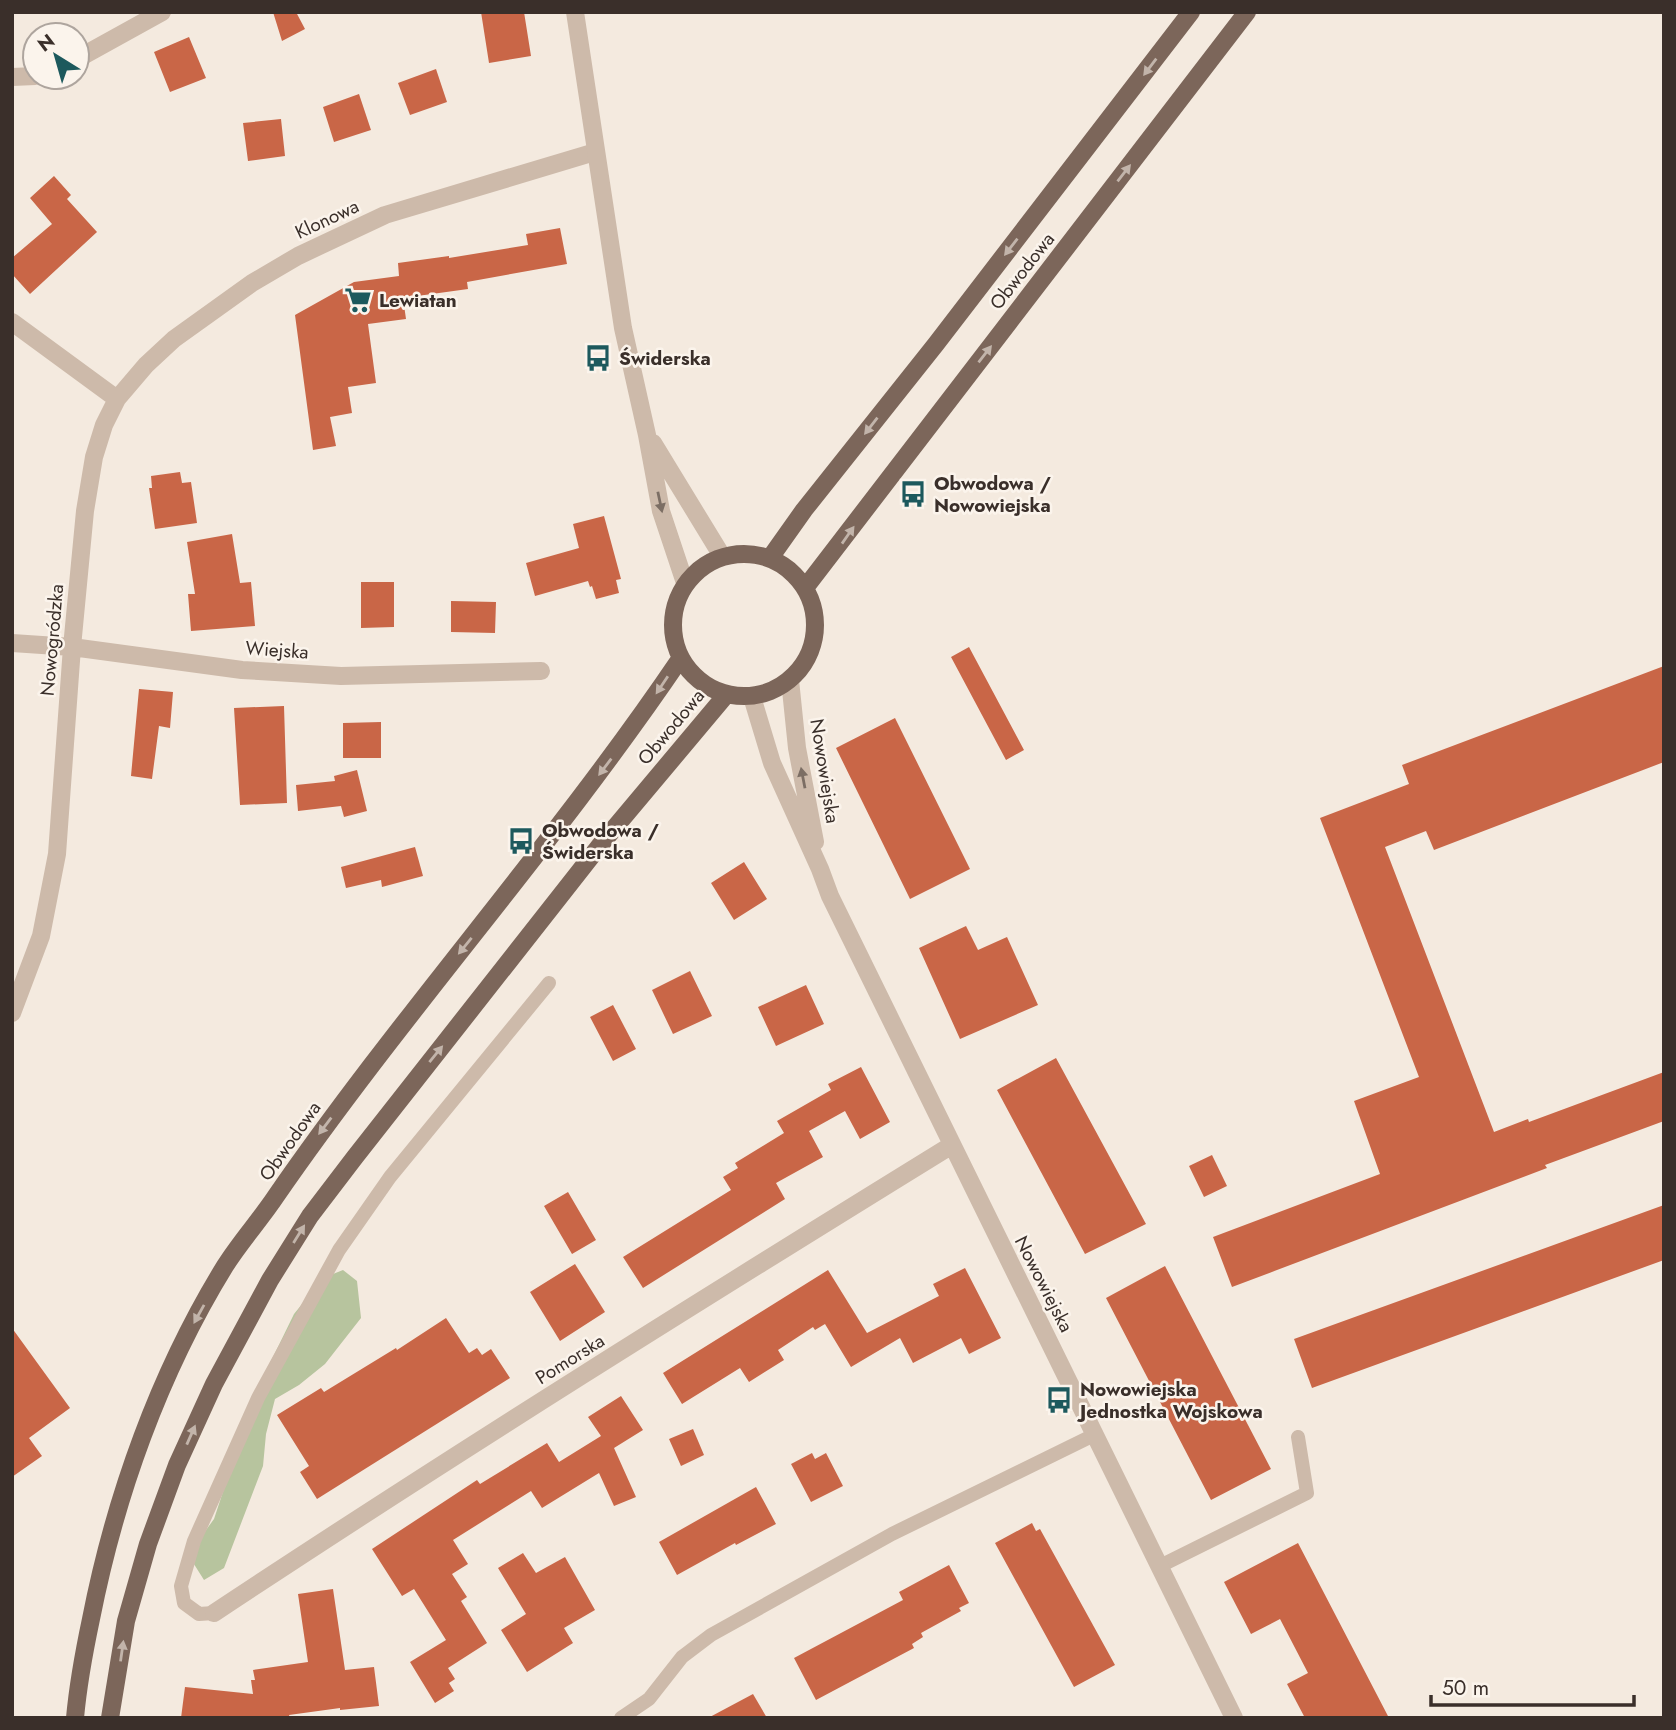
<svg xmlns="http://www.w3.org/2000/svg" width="1676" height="1730" font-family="Jost,sans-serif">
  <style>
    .green { fill: #b7c49e }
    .building { fill: #c96647 }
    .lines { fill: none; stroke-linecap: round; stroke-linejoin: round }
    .service { stroke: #cdbaaa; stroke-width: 14 }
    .minor { stroke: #cdbaaa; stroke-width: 18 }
    .tertiary { stroke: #cdbaaa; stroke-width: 18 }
    .primary { stroke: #7c665a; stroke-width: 18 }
    .oneway { fill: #c2b4aa }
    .oneway2 { fill: #7c6e64 }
    .labels { text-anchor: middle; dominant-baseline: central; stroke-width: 5; stroke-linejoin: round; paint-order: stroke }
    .street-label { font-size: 19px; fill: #3a2f2a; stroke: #fbf4ec }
    .poi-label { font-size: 19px; font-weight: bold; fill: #3a2f2a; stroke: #fbf4ec; text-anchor: start }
  </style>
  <rect width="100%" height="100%" fill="#f4eadf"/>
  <path class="green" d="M343,1270L357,1281L361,1318L325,1364L299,1385L275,1399L266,1434L263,1466L224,1568L204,1580L192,1561L198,1541L214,1519L256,1392L294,1314L323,1278Z"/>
  <path class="building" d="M273,12H296L305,29L282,41Z
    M481,12H524L531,56L489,63Z
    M189,37L206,78L170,92L154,52Z
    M436,69L447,102L410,115L398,83Z
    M359,94L371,130L334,142L323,107Z
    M281,119L285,156L248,161L243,123Z
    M54,176L71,195L67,199L97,232L30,294L12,274V258L52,224L30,198Z
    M560,228L567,264L467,282L468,289L403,298L406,319L368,324L376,383L348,387L352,413L330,417L336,446L313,450L295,315L354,282L399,276L398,263L449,256V258L528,245L526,234Z
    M180,472L182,483L191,482L197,523L155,529L149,488H152L151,476Z
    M604,516L621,579L616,580L619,593L596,599L592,586L590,587L588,581L535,596L526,563L579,548L573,524Z
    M232,534L240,583L251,582L255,626L191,631L188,594H195L187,542Z
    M361,582H394V627L361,628Z
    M451,601L496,602L495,633L451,632Z
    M969,647L1024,750L1006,760L951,657Z
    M1664,666V762L1434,850L1426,831L1385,847L1494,1132L1528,1119L1529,1122L1664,1072V1121L1545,1165L1547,1168L1232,1287L1213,1237L1380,1174L1354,1101L1419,1077L1320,818L1409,784L1402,765Z
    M139,689L173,692L170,728L159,726L152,779L131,776Z
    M284,706L287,803L240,805L234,708Z
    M895,718L970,869L910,899L836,748Z
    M381,722V758H343V723Z
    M357,770L367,811L344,817L341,806L298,811L296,785L335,781L334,776Z
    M415,847L423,876L382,887L381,880L346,888L341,867Z
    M744,862L767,899L734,920L711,883Z
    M966,926L978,950L1007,937L1038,1005L960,1039L919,948Z
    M690,971L712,1016L673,1034L652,990Z
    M806,985L824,1024L776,1046L758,1007Z
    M613,1005L636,1049L613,1061L590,1017Z
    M1056,1058L1146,1224L1085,1254L997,1090Z
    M861,1067L890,1122L860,1139L845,1111L809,1131L823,1157L776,1183L785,1199L643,1288L623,1257L731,1190L723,1177L738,1168L735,1163L784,1133L777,1121L831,1090L828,1084Z
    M1212,1155L1227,1186L1204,1197L1189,1166Z
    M568,1192L596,1240L572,1254L544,1206Z
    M1664,1205V1260L1312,1388L1294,1339Z
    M575,1264L605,1312L560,1341L530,1292Z
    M1165,1266L1271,1469L1211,1500L1106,1298Z
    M965,1268L1001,1338L969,1354L961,1338L913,1363L900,1338L851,1367L825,1324L815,1330L813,1327L778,1350L784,1360L749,1382L740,1368L682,1404L663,1373L828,1270L867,1333L939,1296L933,1284Z
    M446,1318L469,1353L477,1348L482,1355L491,1349L510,1378L317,1499L300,1472L309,1466L277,1415L321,1388L324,1392L396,1348L397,1350Z
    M12,1328L70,1408L29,1438L42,1456L12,1477Z
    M621,1396L643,1430L614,1448L636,1497L614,1506L599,1473L542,1508L531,1491L453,1540L468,1564L452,1574L467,1597L461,1601L487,1643L448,1668L455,1679L449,1683L454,1691L435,1703L410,1662L446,1640L414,1589L402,1596L372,1549L477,1480L480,1484L547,1443L559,1462L601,1436L588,1417Z
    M693,1429L704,1455L681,1466L669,1439Z
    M812,1453L815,1459L826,1453L843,1486L811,1502L791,1464Z
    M756,1487L776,1524L736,1545L735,1543L677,1575L659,1542Z
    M1032,1523L1036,1531L1040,1529L1115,1665L1074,1687L995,1543Z
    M1298,1543L1389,1718H1305L1287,1684L1308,1673L1280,1619L1251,1634L1224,1582Z
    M523,1553L536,1573L565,1557L595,1610L564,1628L573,1643L527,1672L501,1630L526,1614L498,1568Z
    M949,1565L969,1603L959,1608L961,1611L921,1633L923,1637L912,1644L914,1648L816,1700L794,1658L903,1600L899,1592Z
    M333,1589L345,1670L374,1667L379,1706L340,1710V1708L289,1715L290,1718H181L185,1687L253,1694L251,1680H255L253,1670L308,1662L298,1594Z
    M753,1694L767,1718H708Z"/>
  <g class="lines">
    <path class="service" d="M1160,1566L1307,1493L1298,1437
      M214,1613L199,1614L184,1603L181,1586L194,1541L258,1398L339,1250L390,1177L549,983
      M621,1718L649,1699L682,1657L711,1635L892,1534L1096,1434"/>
    <path class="minor" d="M77,59L162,12
      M12,77L35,76
      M12,322L117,399
      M12,643L72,647L242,670L341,676L541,671
      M790,680L797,748L815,842
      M752,697L772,763L820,869L830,896L1234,1718
      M12,1013L41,936L57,854L72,647L85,511L94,457L104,425L117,399L146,365L174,339L252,283L298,256L385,215L595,152
      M214,1613C457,1452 704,1298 952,1145"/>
    <path class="tertiary" d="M575,12L623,328L647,435L661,511L685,583
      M653,443L722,556"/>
    <path class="primary" d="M673 625a71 71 0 1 1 142 0a71 71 0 1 1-142 0Z
      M770,558L804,510L936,344L1191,12
      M805,588L1247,12
      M75,1718C78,1685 84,1652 91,1619C115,1497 159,1373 225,1266C240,1242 260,1220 276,1196C404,1011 554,845 680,659
      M110,1718L126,1621L148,1544L177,1465L214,1384L270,1280L310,1216L355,1157L601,844L726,695"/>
  </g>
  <defs><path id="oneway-solid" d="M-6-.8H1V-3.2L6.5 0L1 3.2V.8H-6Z" transform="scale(1.75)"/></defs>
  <g class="oneway">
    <use href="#oneway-solid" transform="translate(1150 67) rotate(127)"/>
    <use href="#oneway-solid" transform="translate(1124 173) rotate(-52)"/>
    <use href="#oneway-solid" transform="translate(1011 247) rotate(128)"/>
    <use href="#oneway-solid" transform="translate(985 354) rotate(-52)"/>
    <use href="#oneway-solid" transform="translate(871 426) rotate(128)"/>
    <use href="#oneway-solid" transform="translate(848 535) rotate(-55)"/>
    <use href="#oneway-solid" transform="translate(662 685) rotate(124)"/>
    <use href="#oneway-solid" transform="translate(605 767) rotate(127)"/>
    <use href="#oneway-solid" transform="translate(465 946) rotate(129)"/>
    <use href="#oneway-solid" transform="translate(436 1054) rotate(-51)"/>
    <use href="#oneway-solid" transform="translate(325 1126) rotate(127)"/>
    <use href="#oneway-solid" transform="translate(299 1234) rotate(-58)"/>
    <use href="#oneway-solid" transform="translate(199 1314) rotate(119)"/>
    <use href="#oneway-solid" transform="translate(191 1435) rotate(-66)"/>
    <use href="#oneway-solid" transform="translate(122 1651) rotate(-82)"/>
  </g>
  <g class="oneway2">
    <use href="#oneway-solid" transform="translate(660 502) rotate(78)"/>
    <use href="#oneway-solid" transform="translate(803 778) rotate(-101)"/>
  </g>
  <defs>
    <symbol id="supermarket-bare" viewBox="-9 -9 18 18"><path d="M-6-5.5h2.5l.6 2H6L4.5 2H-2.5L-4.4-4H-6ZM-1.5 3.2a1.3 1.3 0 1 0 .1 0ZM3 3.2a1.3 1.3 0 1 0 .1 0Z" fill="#1d595d" stroke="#fbf4ec" stroke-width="2.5" paint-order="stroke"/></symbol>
    <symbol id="bus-bare" viewBox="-9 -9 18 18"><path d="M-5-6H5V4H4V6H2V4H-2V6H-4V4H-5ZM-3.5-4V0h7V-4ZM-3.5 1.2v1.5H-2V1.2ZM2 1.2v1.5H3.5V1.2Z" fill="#1d595d" stroke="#fbf4ec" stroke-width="2.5" paint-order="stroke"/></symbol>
  </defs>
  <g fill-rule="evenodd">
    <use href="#supermarket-bare" x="339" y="281" width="38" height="38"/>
    <use href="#bus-bare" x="579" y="339" width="38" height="38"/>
    <use href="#bus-bare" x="894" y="475" width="38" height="38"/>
    <use href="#bus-bare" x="502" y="822" width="38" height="38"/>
    <use href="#bus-bare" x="1040" y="1381" width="38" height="38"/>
  </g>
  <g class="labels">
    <g class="street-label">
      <text transform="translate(327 219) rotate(-25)">Klonowa</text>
      <text transform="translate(1022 271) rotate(-52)">Obwodowa</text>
      <text transform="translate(52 640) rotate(-85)">Nowogródzka</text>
      <text transform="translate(277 650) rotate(4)">Wiejska</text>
      <text transform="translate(671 727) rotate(-50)">Obwodowa</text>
      <text transform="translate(825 771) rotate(81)">Nowowiejska</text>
      <text transform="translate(290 1141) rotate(-55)">Obwodowa</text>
      <text transform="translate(1044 1284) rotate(63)">Nowowiejska</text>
      <text transform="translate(570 1359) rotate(-32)">Pomorska</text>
    </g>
    <g class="poi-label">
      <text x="379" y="300">Lewiatan</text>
      <text x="619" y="358">Świderska</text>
      <text x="934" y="483">Obwodowa /<tspan x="934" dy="22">Nowowiejska</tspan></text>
      <text x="542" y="830">Obwodowa /<tspan x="542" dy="22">Świderska</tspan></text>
      <text x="1080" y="1389">Nowowiejska<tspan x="1080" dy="22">Jednostka Wojskowa</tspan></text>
    </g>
  </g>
  <rect width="1676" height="1730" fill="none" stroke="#3a2f2a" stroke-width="28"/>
  <g transform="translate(56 56) rotate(323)"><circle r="33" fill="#fbf4ec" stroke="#aea59e" stroke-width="2"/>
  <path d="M0-5L12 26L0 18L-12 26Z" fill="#1d595d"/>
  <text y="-10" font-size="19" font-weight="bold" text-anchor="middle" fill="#3a2f2a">N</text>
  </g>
  <path d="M1431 1695v10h203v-10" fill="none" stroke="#3a2f2a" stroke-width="3.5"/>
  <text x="1442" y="1695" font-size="21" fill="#3a2f2a" stroke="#fbf4ec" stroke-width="5" paint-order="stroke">50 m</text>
</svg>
